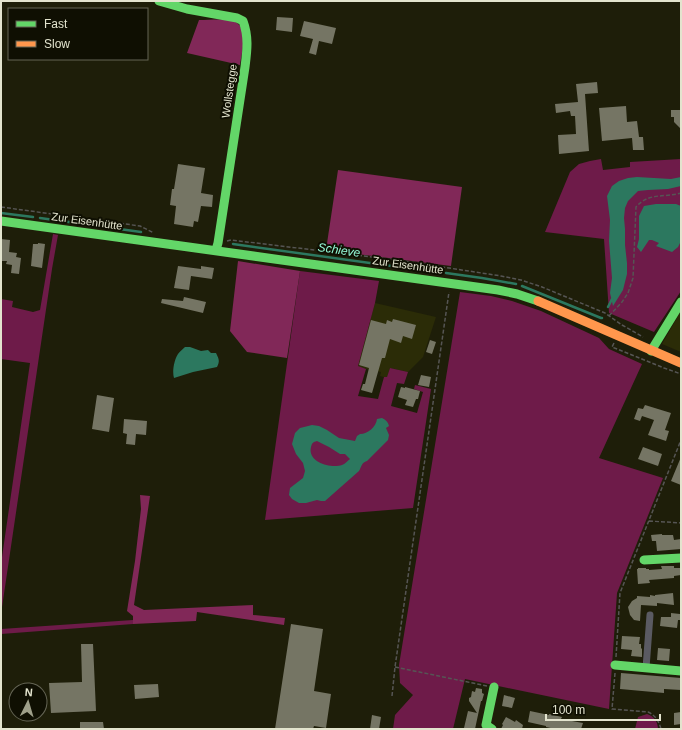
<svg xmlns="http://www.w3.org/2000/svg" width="682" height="730" font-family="Arial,sans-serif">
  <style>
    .built { fill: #2b2c07 }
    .green { fill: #6e1b49 }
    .forest { fill: #812858 }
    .water { fill: #2c785f; fill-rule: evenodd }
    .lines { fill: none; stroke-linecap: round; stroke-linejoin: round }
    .stream { stroke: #2c785f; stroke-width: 2.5 }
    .building { fill: #757564 }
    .path { stroke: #565554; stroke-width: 1.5; stroke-dasharray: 4 2; stroke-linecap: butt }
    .street { stroke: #5a5a62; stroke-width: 7 }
    .fast { stroke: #63d668; stroke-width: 9 }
    .slow { stroke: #ff974d; stroke-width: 9 }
    .labels { text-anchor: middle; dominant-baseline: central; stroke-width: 4; stroke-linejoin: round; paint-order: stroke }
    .street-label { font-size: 11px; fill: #e3e4ce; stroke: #0f0f02 }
    .water-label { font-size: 12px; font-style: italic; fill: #93f8d6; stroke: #0f0f02 }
  </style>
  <rect width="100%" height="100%" fill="#1e1e09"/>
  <path class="built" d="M375,303L436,317L423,357L408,372L390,368L387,378L380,376L381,372L357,367Z
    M681,311V352L662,344Z"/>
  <path class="green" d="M601,159L603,170L630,167V162L681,159V291L654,332L609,313L604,239L545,232L570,172L579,164L590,161Z
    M53,234L58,235L52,269L1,614V564L30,363L1,359V299L13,301L12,307L33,312L40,310Z
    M300,271L379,281L375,303L358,366L366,369L358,396L378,399L384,377H387L390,368L408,372L404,384L397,383L391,406L417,413L423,392L414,389L415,385L431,389L413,508L265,520Z
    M460,292L491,296L512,301L541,311L599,338L609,349L642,364L599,458L663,478L617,593L609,709L465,679L453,729H393L395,715L413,695L400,683L399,665Z
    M133,620V624L1,634V629Z
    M647,714C654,716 658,722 658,729H635L638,717Z"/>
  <path class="forest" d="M199,20C208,20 218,19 228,20C251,22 242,50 240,65L187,53Z
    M338,170L462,187L451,266L326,250Z
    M238,261L300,271L287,358L247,352L230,331Z
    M140,495L150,496L134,605L144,610L253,605V615L285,618L284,625L197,612L196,621L133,624V616L127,611L135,561L141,509Z"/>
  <path class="water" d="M637,177L671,179L681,177V186L668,189L648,190L638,191L628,201L625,208L624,218L625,229V245L627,263V274L623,290L613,306L610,293L612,278L609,241L610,220L607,196L612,186L619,181L628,178Z
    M656,204H676L681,206V241L678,247L672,252L656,246L659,243L652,240H649L641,252L637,247L639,239V216L644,206Z
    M185,347H190L201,351L208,350L211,353H216C219,359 220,361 217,367L193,372L174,378C172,372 174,360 178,354C180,351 183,349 185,347Z
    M382,418C386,420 388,422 389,426L386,428L389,435L388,440L367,461C361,463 362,466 359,471L325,501H321L317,500L306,503H299L292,499L289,495L290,488L303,478L305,471L303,463L296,454L292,444L295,433L300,428L312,425L319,426L327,430L339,438L355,441L357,436L360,434C368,434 376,427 377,419ZM317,441L329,447L340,454H345L350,459C347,461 345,464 342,465C331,469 307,462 311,447C312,443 313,442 317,441Z"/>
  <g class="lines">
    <path class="stream" d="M1,213L33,217
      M40,218L141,232
      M233,244L442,273
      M446,273L482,278L516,284
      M522,286L601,318H602
      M608,307L612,299"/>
  </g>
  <path class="building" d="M277,17L293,18L292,32L276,30Z
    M304,21L336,28L332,44L319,41L316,55L309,53L313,39L300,36Z
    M597,82L598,93L585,94L589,151L559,154L558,135L576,134L575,116H571L570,111L556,113L555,104L578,102L576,84Z
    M626,106L627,122L637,121L639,137H643L644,150H633L632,138L602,141L599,108Z
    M671,110H681V129L674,122V117H671Z
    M178,164L205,168L201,193L213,195L212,207L201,206L198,222L194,221L193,227L174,224L176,206L170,205L172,189H174Z
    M1,239L10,240L9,252L17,253L16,257L21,258L19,274L11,273L12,265L6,264L7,261H1Z
    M38,243L45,244L42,268L31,266L33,244H38Z
    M178,266L201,269V266L214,268L212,279L191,276L189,290L174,288Z
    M184,297L206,302L203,313L161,303L162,299L183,301Z
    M393,319L416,325L412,339L403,336L401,343L390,339L385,358H382L372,393L361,390L363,384H365L369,368L359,365L371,320L386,324L387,320L392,322Z
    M430,340L436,342L432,354L426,352Z
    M421,375L431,377L429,387L418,385Z
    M401,387L405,388V387L420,391L418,399H416L413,407L405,405L407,400L398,397Z
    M97,395L114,398L109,432L92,429Z
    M645,405L671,413L665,430L669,431L666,441L648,435L654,420L642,416L640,421L634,419L638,408L643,409Z
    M124,419L147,421L146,435L136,434L135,445L126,444L127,434L123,433Z
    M643,447L662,454L658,466L638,459Z
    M681,457V485L671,481Z
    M662,534V535H673L674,540L681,539V549L657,551L656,541H652L651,535Z
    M661,566H674V568H681V575L674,576V578L649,580L650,583L638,584L637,569H638V568H646V569H649V570L662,569Z
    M673,593L674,605L657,603V606L641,605L640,621L634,620L630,615L628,607L632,601L637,598V596L650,597V595L655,596V595Z
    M671,613L680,614V620H678L677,628L660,626L661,617H671Z
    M291,624L323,629L314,691L331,694L326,728L314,726L313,729H275Z
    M622,636L640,637L639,644H641V648L642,649V657L631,656L632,650L621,649Z
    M81,644H93L96,711L51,713L49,683L82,682Z
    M658,648L670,649L669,661L657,660Z
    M621,673L681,678V690L664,689V693L620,689Z
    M158,684L159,697L135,699L134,685Z
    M476,688L482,689V693L484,694L482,701H481L475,729H465L466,728H464L468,711L477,713L469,701V698L471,697L472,691L475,692Z
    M504,695L515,698L512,708L502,706Z
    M530,711L549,715V714L553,715L562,717L561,719L583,723L581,729H555L546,727V726L528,722Z
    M681,712V724L674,725V713Z
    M372,715L381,717L379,729H370Z
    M506,717L515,722L516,720L523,725L522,729H501L503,725L502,724Z
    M80,722H103L104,729H80Z"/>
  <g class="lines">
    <path class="path" d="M1,207L140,226L154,233
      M227,241L231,240L397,260L501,276L521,280L542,287L605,313L622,325L643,337
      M609,316L622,302L628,293L633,278L636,207C649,192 664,198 681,193
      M614,343L612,347L664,368L681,374
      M649,521L681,523
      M616,657L620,593L681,440
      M395,667L487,686
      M615,673L612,709L648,712C655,715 659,721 661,729
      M392,696L395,667L449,292"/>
    <path class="street" d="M646,668L650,615"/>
    <path class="fast" d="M159,1L187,9L237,18L243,21C249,37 247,51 245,67L218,243L216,250
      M1,221L498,290L517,294L538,301
      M651,351L681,302
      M644,560L681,558
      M615,665L681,671
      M492,729L486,725L494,687"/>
    <path class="slow" d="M538,301L681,363"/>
  </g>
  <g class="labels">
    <g class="street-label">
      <text transform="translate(229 91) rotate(-82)">Wollstegge</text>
      <text transform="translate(87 221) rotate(8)">Zur Eisenhütte</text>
      <text transform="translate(408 265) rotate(8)">Zur Eisenhütte</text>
    </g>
    <g class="water-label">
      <text transform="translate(339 250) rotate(8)">Schieve</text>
    </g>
  </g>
  <rect width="682" height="730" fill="none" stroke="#e3e4ce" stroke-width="4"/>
  <rect x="8" y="8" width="140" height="52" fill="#0f0f02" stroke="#646454"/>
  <rect x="16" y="21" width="20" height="6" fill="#63d668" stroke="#646454"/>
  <text x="44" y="28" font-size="12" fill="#e3e4ce">Fast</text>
  <rect x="16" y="41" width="20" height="6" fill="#ff974d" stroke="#646454"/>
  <text x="44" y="48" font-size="12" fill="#e3e4ce">Slow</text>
  <g transform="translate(28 702) rotate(5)"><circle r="19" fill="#0f0f02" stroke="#646454"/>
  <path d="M0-3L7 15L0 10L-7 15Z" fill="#9e9f89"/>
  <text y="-6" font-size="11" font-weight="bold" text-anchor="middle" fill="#e3e4ce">N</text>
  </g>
  <path d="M546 714v6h114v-6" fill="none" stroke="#e3e4ce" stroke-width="2"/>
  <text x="552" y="714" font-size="12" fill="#e3e4ce" stroke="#0f0f02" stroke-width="3" paint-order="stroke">100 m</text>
</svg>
